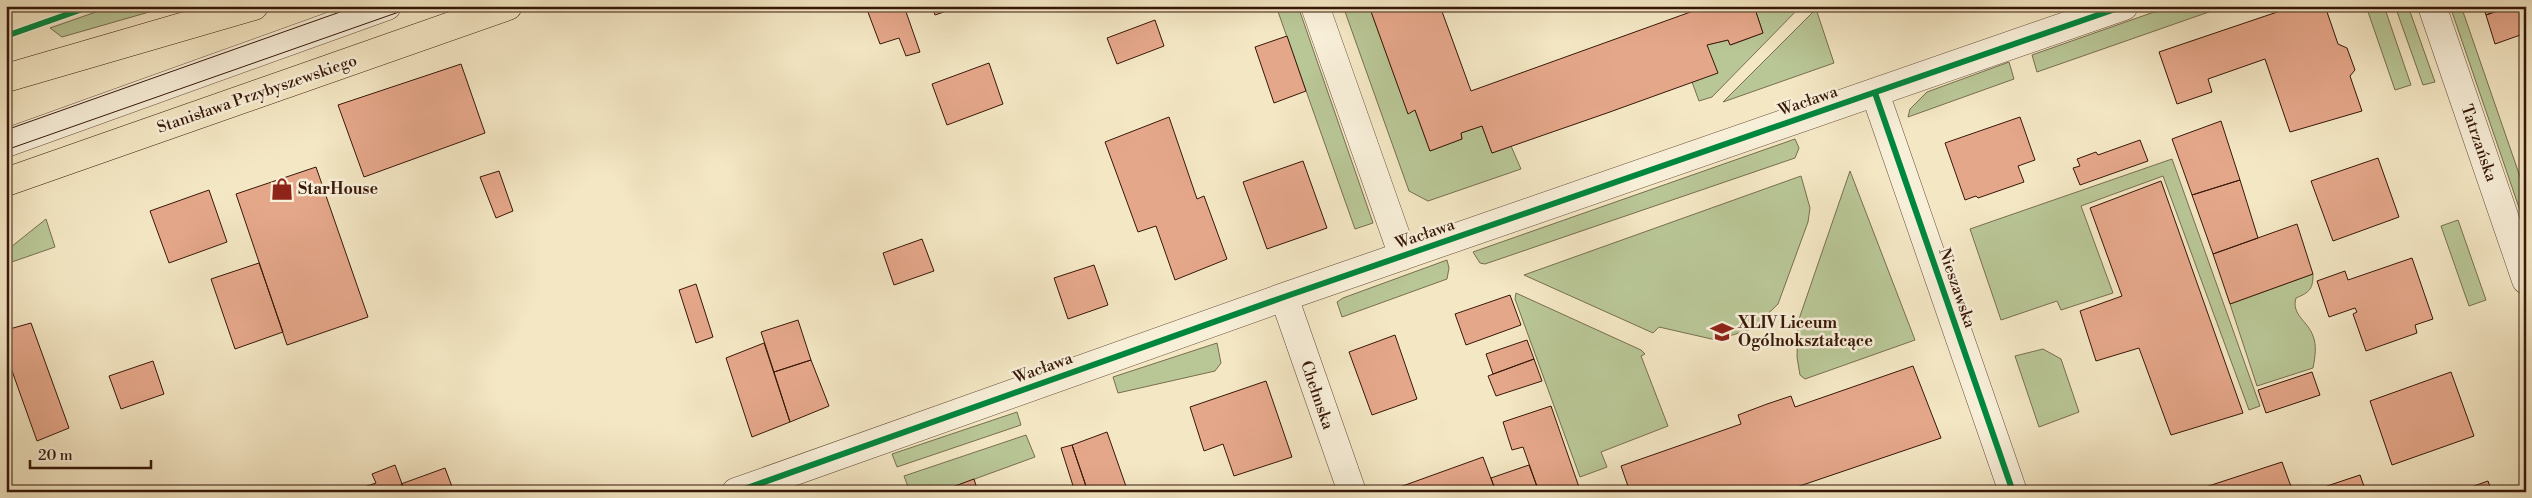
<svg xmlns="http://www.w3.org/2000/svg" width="2532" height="498" font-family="'Libre Bodoni',serif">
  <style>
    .green { fill: #b9c696; stroke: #786e4f }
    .building { fill: #e5a78a; stroke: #371708 }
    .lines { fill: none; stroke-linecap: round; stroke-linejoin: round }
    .minor-casing { stroke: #664b37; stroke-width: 29 }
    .major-casing { stroke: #371708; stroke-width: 29 }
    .minor { stroke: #f8efd9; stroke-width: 28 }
    .major { stroke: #f4e7c4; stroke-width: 28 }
    .tram { stroke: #371708; stroke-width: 1 }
    .cycleway-casing { stroke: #f8efd9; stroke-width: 9 }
    .cycleway { stroke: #00873e; stroke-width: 6 }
    .labels { text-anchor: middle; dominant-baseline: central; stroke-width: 5; stroke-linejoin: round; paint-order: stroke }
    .street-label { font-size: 16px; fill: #371708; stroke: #f8efd9 }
    .poi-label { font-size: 16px; font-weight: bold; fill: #371708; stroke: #f8efd9; text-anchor: start }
  </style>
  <rect width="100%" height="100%" fill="#f4e7c4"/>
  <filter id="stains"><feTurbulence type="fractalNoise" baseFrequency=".004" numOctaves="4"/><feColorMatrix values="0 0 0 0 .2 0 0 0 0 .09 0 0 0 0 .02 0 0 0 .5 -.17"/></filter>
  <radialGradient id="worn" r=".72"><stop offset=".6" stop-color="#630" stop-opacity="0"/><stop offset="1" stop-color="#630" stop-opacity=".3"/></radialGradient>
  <path class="green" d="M113,6H170L62,37L50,28Z
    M1276,6H1298L1373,223L1355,229Z
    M1343,6H1369L1408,113L1415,110L1430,151L1462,139L1461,133L1482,126L1492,153L1511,146L1521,169L1428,201L1409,191Z
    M1754,6H1801L1712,97L1699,101L1692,82L1707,45L1728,40L1731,45L1763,33Z
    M2171,6H2226L2037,72L2032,55Z
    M2366,6H2384L2411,85L2395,90Z
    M2395,6H2408L2435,82L2423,85Z
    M2450,6H2461L2526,194V228Z
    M1816,9L1834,63L1723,102Z
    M2009,62L2014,79L1908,117L1910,109L1927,92Z
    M1795,139L1799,148L1795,158L1485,264L1480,263L1473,252Z
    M2172,159L2260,406L2249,410L2163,176L2081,206L2113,293L2061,310L2057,301L2001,320L1970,229Z
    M1850,171L1915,340L1805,379L1800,375L1797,357L1798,322Z
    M1801,176L1810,208L1808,222L1778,304L1752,329L1716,340L1659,327L1653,333L1524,275Z
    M46,219L55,247L6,264V251Z
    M2458,220L2486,300L2469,306L2441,226Z
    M1447,260L1449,268L1447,279L1342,317L1337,302L1343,298Z
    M2313,274C2313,289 2310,292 2296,298C2291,315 2308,321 2313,336C2317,346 2315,357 2313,368L2257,386L2230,304Z
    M1516,293L1641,350L1645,354L1641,356L1668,426L1601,452L1607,467L1580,477L1515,299Z
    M1217,343L1221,363L1215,371L1118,393L1113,377Z
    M2043,349L2061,359L2079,412L2039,427L2015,356Z
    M1017,412L1021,425L897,467L892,454Z
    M1026,435L1035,457L939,492H910L904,476Z"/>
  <path class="building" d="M904,6L920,52L906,56L899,38L880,44L866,7Z
    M932,6H961L935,15Z
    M1369,6H1440L1471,91L1696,10L1694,6H1754L1763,33L1730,45L1728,40L1707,45L1718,73L1607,113L1492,153L1482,126L1461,133L1462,139L1430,151L1415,110L1408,114Z
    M2295,6H2325L2338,44L2347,48L2355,70L2350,76L2362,111L2290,132L2265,59L2208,79L2212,92L2177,104L2159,52Z
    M2483,6H2511L2486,15Z
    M2511,6H2519L2526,23V33L2495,44L2486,15Z
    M1155,20L1164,46L1117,64L1107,38Z
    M1287,36L1306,91L1274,103L1255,47Z
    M989,63L1003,104L947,125L932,84Z
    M461,64L485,133L364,177L338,105Z
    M1169,117L1197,199L1204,196L1227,259L1175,280L1156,226L1138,232L1105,142Z
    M2020,117L2035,160L2018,166L2024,182L1978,198L1976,196L1965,200L1945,143Z
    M2221,121L2240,180L2192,195L2172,139Z
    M2140,140L2148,161L2080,185L2073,168L2080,166L2077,159L2096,152L2098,155Z
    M2378,158L2399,217L2333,241L2311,181Z
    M1303,161L1327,228L1267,249L1243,182Z
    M316,167L368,317L287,345L236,194Z
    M499,171L513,211L496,218L480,177Z
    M2240,180L2258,238L2213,254L2192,195Z
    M2161,181L2243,413L2171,435L2139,348L2096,361L2080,311L2122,296L2090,208Z
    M209,190L227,242L169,263L150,211Z
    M2297,224L2313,274L2230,304L2213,254Z
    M922,239L934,271L894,285L883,253Z
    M2412,258L2433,319L2415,325L2417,333L2366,351L2353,314L2357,312L2355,308L2329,317L2317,281L2345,271L2348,280Z
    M259,263L283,332L235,349L211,279Z
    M1094,265L1108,305L1068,319L1054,278Z
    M696,284L713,337L696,343L679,290Z
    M1510,295L1521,325L1466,345L1455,314Z
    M798,320L811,360L774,372L761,332Z
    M31,323L69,428L37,441L6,354V330Z
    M1395,335L1417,399L1372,415L1349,352Z
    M1527,340L1534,359L1493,374L1486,354Z
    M764,343L790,422L752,437L726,358Z
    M1534,359L1542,381L1496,396L1488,376Z
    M811,360L829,406L790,422L774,372Z
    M153,361L164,394L121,409L109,376Z
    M1913,366L1941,438L1782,492H1630L1621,466L1741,424L1738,415L1767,404L1791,396L1795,407Z
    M2312,372L2320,395L2266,413L2258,390Z
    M2451,372L2474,436L2392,465L2370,401Z
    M1266,381L1292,457L1234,476L1223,444L1204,451L1190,407Z
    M1551,406L1580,490L1575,492H1539L1523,447L1512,450L1503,422Z
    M1107,432L1128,492H1088L1072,445Z
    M1072,445L1088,492H1075L1061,448Z
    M1483,457L1496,492H1398L1397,488Z
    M2282,462L2293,492H2190Z
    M395,465L405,492H359L358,489L376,483L372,474Z
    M1529,465L1539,492H1496L1491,478Z
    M445,468L454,492H405L401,484Z
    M2360,475L2366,492H2320L2318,489Z
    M974,479L978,492H939Z
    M2488,481L2492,492H2457Z"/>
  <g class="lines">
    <defs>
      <path id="minor" d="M1315,6L1403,256
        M2432,6L2526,280
        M1875,93L2013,492
        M6,143L387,6
        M1284,297L1352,492
        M736,492L1284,297L2124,6"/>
      <path id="major" d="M6,78L254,6
        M6,182L508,6"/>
    </defs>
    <use href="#minor" class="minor-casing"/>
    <use href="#major" class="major-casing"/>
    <use href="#minor" class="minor"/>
    <use href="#major" class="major"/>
    <path class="tram" d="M6,130L357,6
      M6,150L416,6"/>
    <defs>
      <path id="cycleway" d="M6,36L91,6
        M1875,93L2013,492
        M736,492L1284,297L2124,6"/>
    </defs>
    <use href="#cycleway" class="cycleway-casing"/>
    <use href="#cycleway" class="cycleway"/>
  </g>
  <defs>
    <symbol id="shop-bare" viewBox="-9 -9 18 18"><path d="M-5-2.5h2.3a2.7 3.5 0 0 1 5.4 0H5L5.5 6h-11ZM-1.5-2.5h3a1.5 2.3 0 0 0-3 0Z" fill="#8f2418" stroke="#f8efd9" stroke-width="2.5" paint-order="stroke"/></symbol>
    <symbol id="school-bare" viewBox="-9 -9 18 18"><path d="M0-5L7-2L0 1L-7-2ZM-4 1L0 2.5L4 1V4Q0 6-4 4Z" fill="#8f2418" stroke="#f8efd9" stroke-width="2.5" paint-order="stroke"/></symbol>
  </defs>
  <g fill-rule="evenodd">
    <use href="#shop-bare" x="266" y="173" width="32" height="32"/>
    <use href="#school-bare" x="1706" y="316" width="32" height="32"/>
  </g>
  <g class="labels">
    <g class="street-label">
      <text transform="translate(257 94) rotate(-19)">Stanisława Przybyszewskiego</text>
      <text transform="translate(1808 101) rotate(-19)">Wacława</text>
      <text transform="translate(2479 143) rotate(71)">Tatrzańska</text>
      <text transform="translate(1425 234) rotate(-19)">Wacława</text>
      <text transform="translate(1957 288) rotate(71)">Nieszawska</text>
      <text transform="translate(1043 368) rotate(-20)">Wacława</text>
      <text transform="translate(1317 395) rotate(71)">Chełmska</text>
    </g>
    <g class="poi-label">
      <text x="298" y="189">StarHouse</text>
      <text x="1738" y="323">XLIV Liceum<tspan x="1738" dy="18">Ogólnokształcące</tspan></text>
    </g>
  </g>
  <rect width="2532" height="498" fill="none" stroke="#f4e7c4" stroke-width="25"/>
  <rect x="8" y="8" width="2517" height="483" fill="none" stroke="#371708" stroke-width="2.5"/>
  <rect x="12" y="12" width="2507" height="473" fill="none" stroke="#371708"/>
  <path d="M30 460v8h121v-8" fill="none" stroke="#371708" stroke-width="2.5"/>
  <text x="38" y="460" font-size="15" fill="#371708" stroke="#f8efd9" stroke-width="4" paint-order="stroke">20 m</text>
  <rect width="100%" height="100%" filter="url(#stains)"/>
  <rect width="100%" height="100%" fill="url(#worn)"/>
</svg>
